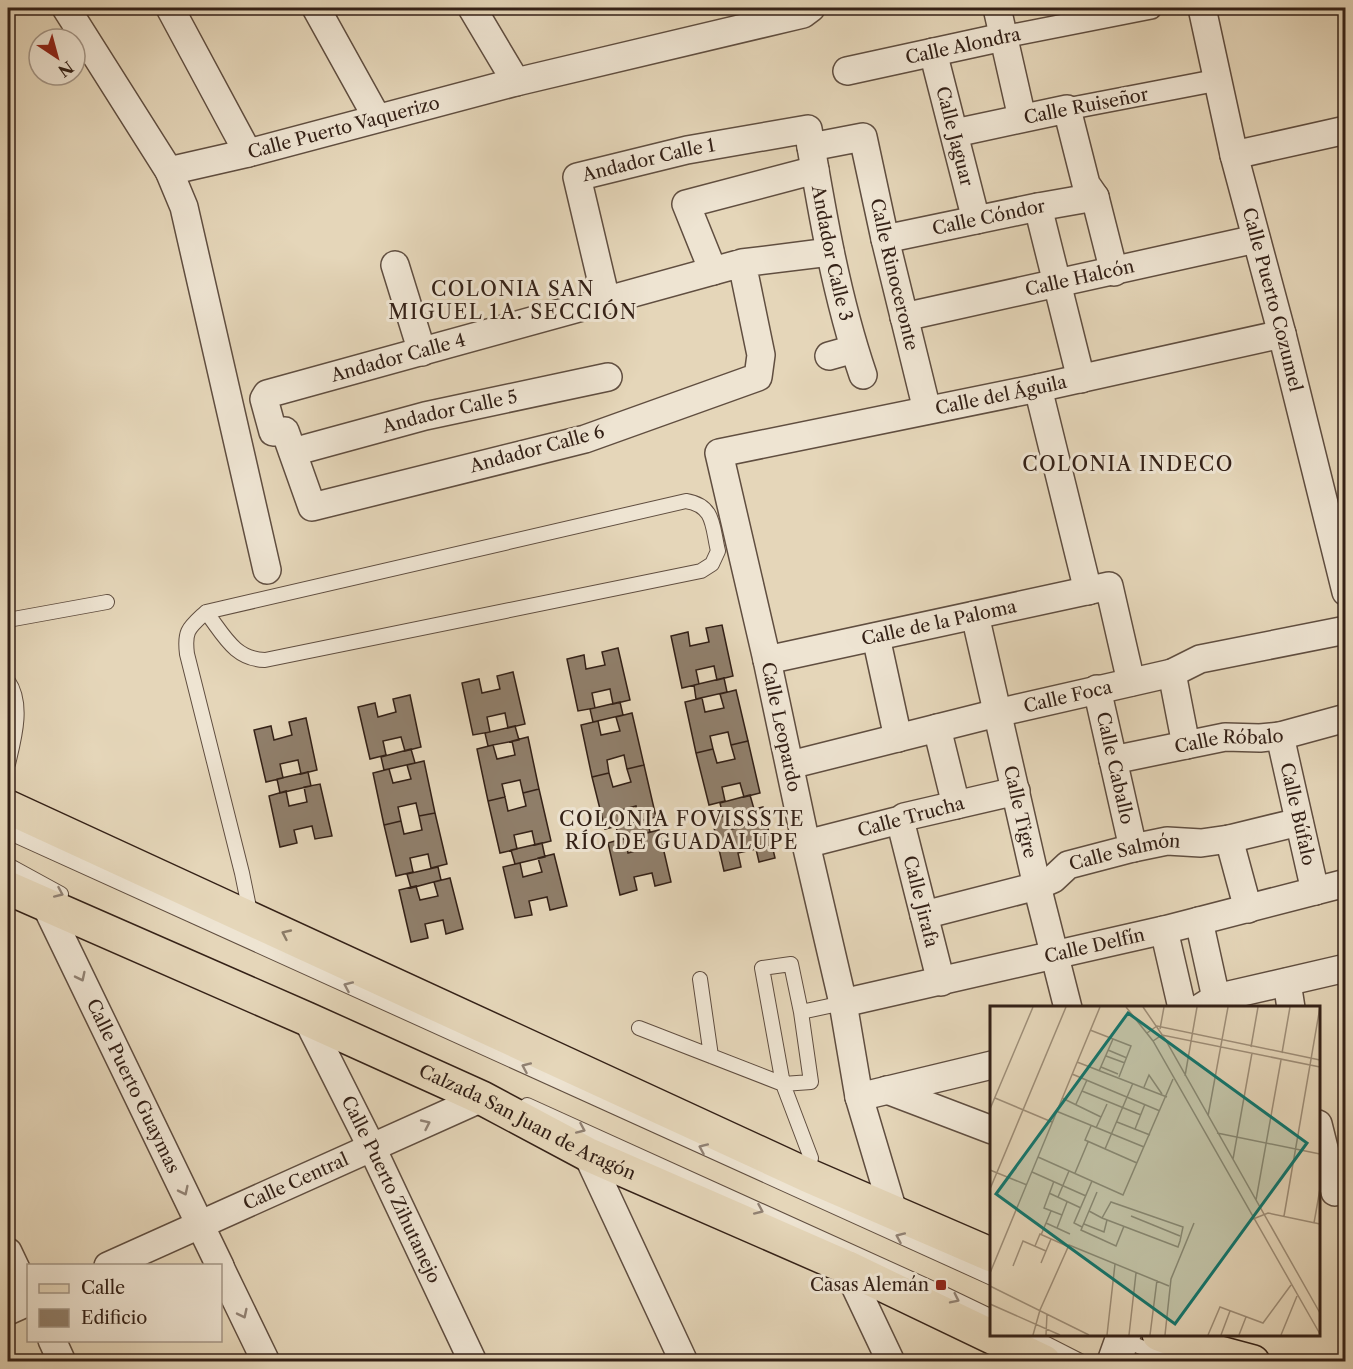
<svg xmlns="http://www.w3.org/2000/svg" width="1353" height="1369" font-family="'Libre Caslon Text',serif">
  <style>
    .building { fill: #907f6b; stroke: #342117; stroke-width: 1.5 }
    .lines { fill: none; stroke-linecap: round; stroke-linejoin: round }
    .service-casing { stroke: #604e40; stroke-width: 16 }
    .pedestrian-casing { stroke: #604e40; stroke-width: 24 }
    .minor-casing { stroke: #604e40; stroke-width: 30 }
    .tertiary-casing { stroke: #604e40; stroke-width: 36 }
    .primary-casing { stroke: #342117; stroke-width: 36 }
    .service { stroke: #eee4d2; stroke-width: 14 }
    .pedestrian { stroke: #eee4d2; stroke-width: 21 }
    .minor { stroke: #eee4d2; stroke-width: 27 }
    .tertiary { stroke: #eee4d2; stroke-width: 33 }
    .primary { stroke: #e5d6b9; stroke-width: 33 }
    .oneway { stroke: #918274 }
    .oneway2 { stroke: #8c7c68 }
    .poi-dot { fill: #8f2418; stroke: #eee4d2; stroke-width: 2 }
    .labels { text-anchor: middle; dominant-baseline: central; stroke-width: 6; stroke-linejoin: round; paint-order: stroke }
    .street-label { font-size: 18px; fill: #342117; stroke: #eee4d2 }
    .poi-label { font-size: 18px; fill: #342117; stroke: #eee4d2; text-anchor: end }
    .neighbourhood-label { font-size: 20px; letter-spacing: 1.5px; fill: #342117; stroke: #eee4d2 }
    .inset-road { fill: none; stroke: #9e8e78; stroke-width: 1.5 }
    .view { fill: #0f766e; fill-opacity: 0.15; stroke: #0f766e; stroke-width: 3 }
    .inset-edge { fill: none; stroke: #342117; stroke-width: 3 }
  </style>
  <rect width="100%" height="100%" fill="#e5d6b9"/>
  <filter id="stains"><feTurbulence type="fractalNoise" baseFrequency=".00333" numOctaves="4"/><feColorMatrix values="0 0 0 0 .2 0 0 0 0 .09 0 0 0 0 .02 0 0 0 .5 -.17"/></filter>
  <radialGradient id="worn" r=".72"><stop offset=".6" stop-color="#630" stop-opacity="0"/><stop offset="1" stop-color="#630" stop-opacity=".3"/></radialGradient>
  <path class="building" d="M722,625L733,676L717,680L714,666L696,670L699,684L682,688L671,636L688,632L690,646L709,642L706,628Z
    M618,648L630,700L613,704L610,689L592,693L595,708L578,711L567,659L584,655L586,669L605,665L602,652Z
    M513,672L525,724L508,728L505,713L487,717L490,732L473,735L462,683L479,679L482,693L500,689L497,676Z
    M724,678L727,692L696,699L694,685Z
    M736,690L748,741L731,745L728,732L710,736L713,749L696,753L685,702L702,698L705,712L724,708L720,694Z
    M410,695L421,747L405,751L401,737L383,741L386,755L370,759L358,707L375,703L378,717L396,712L393,699Z
    M620,702L623,715L593,722L590,709Z
    M632,713L644,765L627,769L624,755L607,760L609,773L592,777L581,725L598,721L601,735L620,731L616,717Z
    M306,718L317,770L301,774L298,760L280,764L283,778L266,782L254,730L271,726L274,740L292,735L289,722Z
    M515,726L519,740L488,746L485,733Z
    M528,737L539,789L523,793L520,780L502,784L505,797L488,801L477,749L493,745L497,759L515,755L512,741Z
    M748,741L760,793L744,797L740,783L722,787L725,801L709,805L696,753L713,749L717,763L735,759L731,745Z
    M411,749L415,763L384,770L381,757Z
    M424,761L435,813L419,816L416,803L398,807L401,821L384,825L373,773L389,769L393,783L411,779L407,765Z
    M644,765L656,817L640,821L636,806L618,811L622,825L605,829L592,777L609,773L613,787L631,782L627,769Z
    M308,772L311,786L280,793L277,779Z
    M320,784L332,836L315,839L312,826L294,830L297,843L280,847L269,796L286,791L289,806L307,802L304,787Z
    M539,789L551,841L535,845L532,831L514,835L517,849L500,853L488,801L505,797L508,811L526,806L523,793Z
    M750,795L754,809L723,816L720,803Z
    M763,807L775,858L759,862L756,849L738,853L741,867L724,871L712,819L729,815L732,829L750,825L747,811Z
    M435,813L447,864L431,868L428,854L410,858L413,872L396,876L384,825L401,821L404,834L422,830L419,816Z
    M647,819L650,832L619,840L616,826Z
    M659,830L671,882L655,886L652,873L634,877L637,890L620,895L608,843L625,838L628,853L646,848L643,834Z
    M542,843L545,857L515,864L511,850Z
    M554,854L567,906L550,910L547,897L529,901L532,915L515,918L503,867L520,863L523,877L542,872L538,858Z
    M438,867L441,880L411,888L407,874Z
    M450,878L463,929L446,934L443,920L425,924L428,938L411,942L399,890L416,886L420,900L438,896L434,882Z"/>
  <g class="lines">
    <defs>
      <path id="service" d="M206,612C224,635 234,659 265,660L701,571L712,564L718,551C712,526 715,506 686,501L206,612C189,628 184,630 187,654L242,873L251,917
        M8,620L107,602
        M8,681C24,704 14,739 8,764
        M8,832L992,1278
        M8,865L61,894
        M700,979L711,1056
        M801,1012L843,1003
        M639,1028L783,1084L811,1082L801,1012L791,964L762,968L783,1084L811,1158L807,1175
        M527,1105L940,1292L992,1317
        M1027,1334L1082,1362
        M1120,1339L1180,1362"/>
      <path id="pedestrian" d="M1003,37L1151,8
        M1067,109L1218,80"/>
      <g id="minor">
        <path d="M66,8L169,171L184,207L267,570"/>
        <path d="M170,8L248,153"/>
        <path d="M316,8L377,118"/>
        <path d="M472,8L516,82"/>
        <path d="M997,8L1022,118"/>
        <path id="s1" d="M1202,8L1234,155L1282,334L1346,592"/>
        <path id="s2" d="M933,52L976,220"/>
        <path d="M847,71L1003,37"/>
        <path d="M955,133L1067,109L1086,184L1095,197L1114,272"/>
        <path id="s3" d="M811,147L863,137L885,239L927,410"/>
        <path d="M1234,155L1346,130"/>
        <path id="s4" d="M169,171L248,153L516,82L803,14L811,8"/>
        <path d="M1038,207L1081,379"/>
        <path id="s5" d="M885,239L1038,207L1095,197"/>
        <path id="s6" d="M742,263L761,355L758,377L585,439L312,507L285,431L273,432L264,399L267,394L742,263L830,252"/>
        <path d="M395,265L422,352"/>
        <path d="M713,271L686,204L815,170"/>
        <path id="s7" d="M606,300L577,177L687,150L808,129C822,212 836,296 863,375"/>
        <path id="s8" d="M904,317L1256,239"/>
        <path d="M829,356L854,349"/>
        <path d="M1038,388L1088,591"/>
        <path id="s9" d="M293,452L425,416L608,377"/>
        <path id="s10" d="M975,615L1037,886L1068,1008"/>
        <path d="M876,637L898,738"/>
        <path id="s11" d="M767,660L1109,586L1131,682"/>
        <path d="M1172,673L1186,745"/>
        <path id="s12" d="M1097,689L1133,848"/>
        <path d="M937,728L956,805"/>
        <path id="s13" d="M1280,736L1315,891"/>
        <path id="s14" d="M1113,760L1225,737L1260,738L1280,736L1346,718"/>
        <path id="s15" d="M790,765L997,713L1172,673L1200,659L1346,630"/>
        <path id="s16" d="M900,820L941,982"/>
        <path d="M1229,839L1248,909"/>
        <path d="M806,844L900,820L904,817L1016,791"/>
        <path id="s17" d="M46,906L220,1266"/>
        <path id="s18" d="M924,915L1037,886L1053,879L1068,865L1133,848L1167,841L1201,843L1229,839L1299,822"/>
        <path d="M1199,921L1216,998"/>
        <path d="M1164,930L1182,1008"/>
        <path d="M1287,982L1291,1008"/>
        <path id="s19" d="M843,1003L1164,930L1346,883"/>
        <path d="M1200,1008L1216,998L1346,968"/>
        <path id="s20" d="M307,1019L372,1148L473,1362"/>
        <path d="M887,1090L992,1130"/>
        <path d="M859,1097L992,1065"/>
        <path d="M1318,1124L1335,1192"/>
        <path d="M587,1154L684,1362"/>
        <path id="s21" d="M893,1211L859,1097L843,1003L806,844L767,660L719,453L1038,388L1282,334"/>
        <path d="M8,1252L28,1294"/>
        <path id="s22" d="M108,1266L482,1098"/>
        <path d="M220,1267L266,1362"/>
        <path d="M846,1267L891,1362"/>
        <path d="M8,1311L28,1302"/>
        <path d="M52,1340L62,1362"/>
      </g>
      <path id="tertiary" d="M1114,1362L1124,1334"/>
      <g id="primary">
        <path d="M8,807L807,1175L992,1255"/>
        <path id="s23" d="M8,888L307,1019L482,1098L587,1154L846,1267L1044,1362"/>
        <path d="M1159,1334L1186,1344L1253,1362"/>
      </g>
    </defs>
    <use href="#service" class="service-casing"/>
    <use href="#pedestrian" class="pedestrian-casing"/>
    <use href="#minor" class="minor-casing"/>
    <use href="#tertiary" class="tertiary-casing"/>
    <use href="#primary" class="primary-casing"/>
    <use href="#service" class="service"/>
    <use href="#pedestrian" class="pedestrian"/>
    <use href="#minor" class="minor"/>
    <use href="#tertiary" class="tertiary"/>
    <use href="#primary" class="primary"/>
  </g>
  <defs><path id="oneway-chevron" d="M-2-3.5L2.5 0L-2 3.5" fill="none" stroke-width="1.6" stroke-linecap="round" stroke-linejoin="round" transform="scale(1.5)"/></defs>
  <g class="oneway">
    <use href="#oneway-chevron" transform="translate(59 893) rotate(24)"/>
    <use href="#oneway-chevron" transform="translate(81 977) rotate(64)"/>
    <use href="#oneway-chevron" transform="translate(348 986) rotate(-156)"/>
    <use href="#oneway-chevron" transform="translate(526 1067) rotate(-156)"/>
    <use href="#oneway-chevron" transform="translate(426 1124) rotate(-25)"/>
    <use href="#oneway-chevron" transform="translate(581 1129) rotate(24)"/>
    <use href="#oneway-chevron" transform="translate(703 1148) rotate(-156)"/>
    <use href="#oneway-chevron" transform="translate(184 1191) rotate(64)"/>
    <use href="#oneway-chevron" transform="translate(759 1210) rotate(24)"/>
    <use href="#oneway-chevron" transform="translate(900 1237) rotate(-156)"/>
    <use href="#oneway-chevron" transform="translate(955 1299) rotate(26)"/>
    <use href="#oneway-chevron" transform="translate(243 1314) rotate(64)"/>
  </g>
  <use class="oneway2" href="#oneway-chevron" transform="translate(286 934) rotate(-155)"/>
  <rect class="poi-dot" x="935" y="1279" width="12" height="12" rx="3"/>
  <g class="labels">
    <g class="street-label">
      <text transform="translate(963 46) rotate(-12)">Calle Alondra</text>
      <text transform="translate(1086 106) rotate(-11)">Calle Ruiseñor</text>
      <text stroke="none"><textPath href="#s4" startOffset="180">Calle Puerto Vaquerizo</textPath></text>
      <text stroke="none"><textPath href="#s2" startOffset="87">Calle Jaguar</textPath></text>
      <text stroke="none"><textPath href="#s7" startOffset="200">Andador Calle 1</textPath></text>
      <text stroke="none"><textPath href="#s5" startOffset="106">Calle Cóndor</textPath></text>
      <text stroke="none"><textPath href="#s7" startOffset="489">Andador Calle 3</textPath></text>
      <text stroke="none"><textPath href="#s3" startOffset="194">Calle Rinoceronte</textPath></text>
      <text stroke="none"><textPath href="#s8" startOffset="180">Calle Halcón</textPath></text>
      <text stroke="none"><textPath href="#s1" startOffset="300">Calle Puerto Cozumel</textPath></text>
      <text stroke="none"><textPath href="#s6" startOffset="850">Andador Calle 4</textPath></text>
      <text stroke="none"><textPath href="#s21" startOffset="1066">Calle del Águila</textPath></text>
      <text stroke="none"><textPath href="#s9" startOffset="162">Andador Calle 5</textPath></text>
      <text transform="translate(537 449) rotate(-15)">Andador Calle 6</text>
      <text stroke="none"><textPath href="#s11" startOffset="176">Calle de la Paloma</textPath></text>
      <text stroke="none"><textPath href="#s15" startOffset="286">Calle Foca</textPath></text>
      <text transform="translate(781 727) rotate(78)">Calle Leopardo</text>
      <text stroke="none"><textPath href="#s14" startOffset="118">Calle Róbalo</textPath></text>
      <text stroke="none"><textPath href="#s12" startOffset="81">Calle Caballo</textPath></text>
      <text stroke="none"><textPath href="#s10" startOffset="202">Calle Tigre</textPath></text>
      <text stroke="none"><textPath href="#s13" startOffset="80">Calle Búfalo</textPath></text>
      <text transform="translate(911 817) rotate(-15)">Calle Trucha</text>
      <text stroke="none"><textPath href="#s18" startOffset="213">Calle Salmón</textPath></text>
      <text stroke="none"><textPath href="#s16" startOffset="84">Calle Jirafa</textPath></text>
      <text stroke="none"><textPath href="#s19" startOffset="258">Calle Delfín</textPath></text>
      <text stroke="none"><textPath href="#s17" startOffset="200">Calle Puerto Guaymas</textPath></text>
      <text stroke="none"><textPath href="#s23" startOffset="570">Calzada San Juan de Aragón</textPath></text>
      <text stroke="none"><textPath href="#s22" startOffset="206">Calle Central</textPath></text>
      <text stroke="none"><textPath href="#s20" startOffset="190">Calle Puerto Zihutanejo</textPath></text>
    </g>
    <g class="poi-label">
      <text x="929" y="1285">Casas Alemán</text>
    </g>
    <g class="neighbourhood-label">
      <text x="513" y="289">COLONIA SAN<tspan x="513" dy="23">MIGUEL 1A. SECCIÓN</tspan></text>
      <text x="1128" y="464">COLONIA INDECO</text>
      <text x="682" y="819">COLONIA FOVISSSTE<tspan x="682" dy="23">RÍO DE GUADALUPE</tspan></text>
    </g>
  </g>
  <g transform="translate(990 1006)">
    <rect width="330" height="330" fill="#e5d6b9"/>
    <path class="inset-road" d="M136,1L163,35L330,328M153,1L175,33L330,307M170,23L174,1M100,24L141,40L129,71M157,27L167,20L330,54M163,35L172,29L330,61M261,41L268,1M118,44L137,52M292,47L300,1M116,50L135,57M87,56L177,91M111,61L128,68M109,65L123,33M82,68L170,105M195,70L207,1M154,81L159,69L172,88M92,85L151,109M5,92L62,116M72,92L111,111M86,98L97,74M0,103L43,1M66,105L154,141M218,110L238,1M127,116L160,129M101,120L95,134L147,157M106,122L117,98M145,123L155,98M227,127L330,148M115,143L143,77M48,151L133,189L183,73M243,153L262,47M0,164L37,179M42,166L96,190M85,167L98,136M64,175L54,202L72,209M0,183L76,1M107,186L91,224L126,240L134,220M59,187L91,202M68,191L79,165M266,194L291,54M99,205L112,212L188,241L190,235L193,221L121,196L112,212M141,210L190,230M294,210L330,1M263,213L278,207L330,218M56,217L80,228M324,217L330,183M94,218L114,226L117,214M92,221L84,217L102,175M67,222L77,196M51,229L61,205M45,240L50,228L77,240M51,257L61,233M23,260L33,235L56,245M0,267L110,1M0,280L99,329M0,298L70,329M43,329L50,304L79,239L179,280M56,329L57,308M117,329L125,258M139,329L146,267M160,329L167,274M175,329L181,273L204,217M218,329L230,301L273,317L301,279M231,329L240,305M249,329L256,311M291,329L307,290"/>
    <path class="view" d="M138,7L317,137L185,318L6,188Z"/>
    <rect width="330" height="330" class="inset-edge"/>
  </g>
  <rect width="1353" height="1369" fill="none" stroke="#e5d6b9" stroke-width="30"/>
  <rect x="9" y="9" width="1335" height="1351" fill="none" stroke="#342117" stroke-width="3"/>
  <rect x="15" y="15" width="1323" height="1339" fill="none" stroke="#342117" stroke-width="1.5"/>
  <rect x="27" y="1264" width="195" height="78" fill="#eee4d2" stroke="#a49687" stroke-width="1.5"/>
  <rect x="39" y="1284" width="30" height="9" fill="#e5d6b9" stroke="#a49687" stroke-width="1.5"/>
  <text x="81" y="1294" font-size="18" fill="#342117">Calle</text>
  <rect x="39" y="1309" width="30" height="18" fill="#907f6b" stroke="#a49687" stroke-width="1.5"/>
  <text x="81" y="1324" font-size="18" fill="#342117">Edificio</text>
  <g transform="translate(57 57) rotate(144)"><circle r="28" fill="#eee4d2" stroke="#a49687" stroke-width="1.5"/>
  <path d="M0-4.5L10 22L0 15L-10 22Z" fill="#8f2418"/>
  <text y="-9" font-size="16" font-weight="bold" text-anchor="middle" fill="#342117">N</text>
  </g>
  <rect width="100%" height="100%" filter="url(#stains)"/>
  <rect width="100%" height="100%" fill="url(#worn)"/>
</svg>
